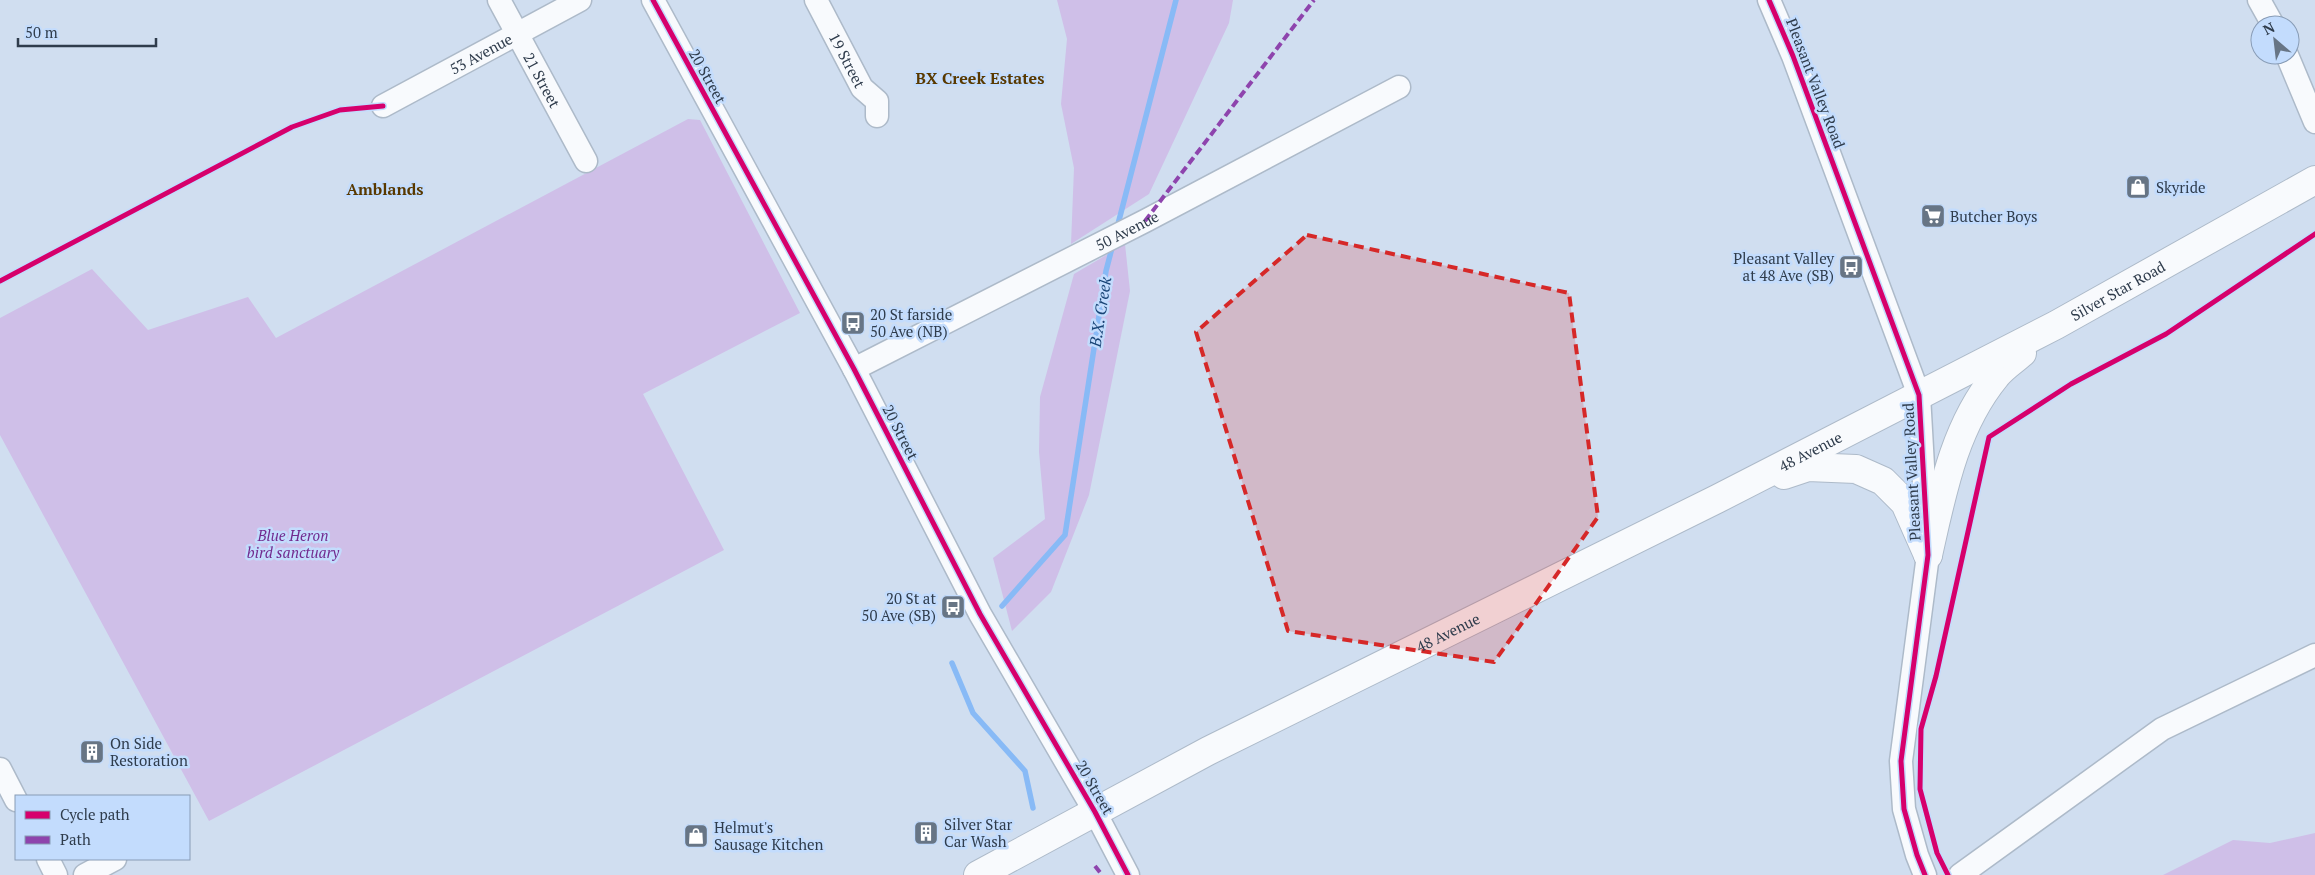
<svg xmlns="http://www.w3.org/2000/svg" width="2315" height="875" font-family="'PT Serif',serif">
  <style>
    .green { fill: #cfbfe8 }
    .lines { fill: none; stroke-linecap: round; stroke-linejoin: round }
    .stream { stroke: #88baf6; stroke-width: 5.5 }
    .minor-casing { stroke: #adbac9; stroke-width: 25 }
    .major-casing { stroke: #adbac9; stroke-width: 30 }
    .minor { stroke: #f8fafd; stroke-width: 22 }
    .major { stroke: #f8fafd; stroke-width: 28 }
    .quiet { stroke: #8e44ad; stroke-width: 4; stroke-dasharray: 8 4; stroke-linecap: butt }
    .cycleway-casing { stroke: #c3dcfd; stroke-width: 8 }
    .cycleway { stroke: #d6006c; stroke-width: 5 }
    .marked { fill: #d62828; fill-opacity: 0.2; stroke: #d62828; stroke-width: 4; stroke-dasharray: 10 6; stroke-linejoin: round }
    .labels { text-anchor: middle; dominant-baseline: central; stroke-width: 5; stroke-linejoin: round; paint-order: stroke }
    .street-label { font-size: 15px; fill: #2f3c4c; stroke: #c3dcfd }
    .poi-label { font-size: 15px; fill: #2f3c4c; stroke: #c3dcfd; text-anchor: start }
    .park-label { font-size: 15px; font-style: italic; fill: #722b8f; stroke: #c3dcfd }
    .neighbourhood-label { font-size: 16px; font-weight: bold; fill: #593900; stroke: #c3dcfd }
    .water-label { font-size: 16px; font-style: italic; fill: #184476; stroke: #c3dcfd }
  </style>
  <rect width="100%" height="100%" fill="#d0def0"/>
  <path class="green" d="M1057,0H1233L1229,23L1149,194L1071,244L1074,168L1061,104L1067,39Z
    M688,119L700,120L800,313L643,394L724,550L209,821L0,435V318L92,269L148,330L248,297L276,338Z
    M1125,244L1130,291L1089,495L1051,592L1012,631L993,558L1045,519L1039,452L1040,397L1074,274Z
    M2315,833V875H2163L2233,840L2270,843Z"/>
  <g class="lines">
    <path class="stream" d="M1117,228L1176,0
      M1002,606L1065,535L1106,271L1113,244
      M952,663L973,713L1025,771L1033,808"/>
    <defs>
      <g id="minor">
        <path id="s1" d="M499,0L586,161"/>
        <path d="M653,0L854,369L980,614L1095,812L1128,875"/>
        <path id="s2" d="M816,0L862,88L877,101V116"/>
        <path d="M1769,0L1793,56L1919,395L1928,555L1901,761L1904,809L1917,855L1925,875"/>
        <path d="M2259,0L2273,25"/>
        <path d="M2287,55L2315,122"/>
        <path id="s3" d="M383,106L580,0"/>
        <path id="s4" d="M854,369L1145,221L1399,87"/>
        <path d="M0,769L16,800"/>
        <path d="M48,859L56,875"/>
        <path d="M85,875L115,859"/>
        <path d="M1960,875L2162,729L2315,655"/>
      </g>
      <g id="major">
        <path d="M1784,475L1808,467L1856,469L1883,481L1905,503L1928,555"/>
        <path d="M1928,555C1942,493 1954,427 1996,376C2003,367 2014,360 2022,353"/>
        <path id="s5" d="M978,875L1208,751L1717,499L2056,325L2315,180"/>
      </g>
    </defs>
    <use href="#minor" class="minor-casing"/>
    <use href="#major" class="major-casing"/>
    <use href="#minor" class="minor"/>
    <use href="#major" class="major"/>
    <path class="quiet" d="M1145,221L1314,0
      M1095,866L1102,875"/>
    <defs>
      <path id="cycleway" d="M653,0L854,369L980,614L1095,812L1128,875
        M1769,0L1793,56L1919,395L1928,555L1901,761L1904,809L1917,855L1925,875
        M0,281L292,127L340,110L383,106
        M1948,875L1937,853L1920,789L1921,729L1936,676L1989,437L2071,384L2166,334L2315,234"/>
    </defs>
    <use href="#cycleway" class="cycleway-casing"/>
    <use href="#cycleway" class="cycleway"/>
  </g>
  <path class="marked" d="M1307,235L1569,293L1598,517L1494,662L1288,631L1196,332Z"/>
  <defs>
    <symbol id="shop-square" viewBox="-11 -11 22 22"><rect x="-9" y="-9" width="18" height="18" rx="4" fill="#677585" stroke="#c3dcfd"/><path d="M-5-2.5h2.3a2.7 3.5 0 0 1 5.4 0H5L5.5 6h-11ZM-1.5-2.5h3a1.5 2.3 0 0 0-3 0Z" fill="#fff"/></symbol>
    <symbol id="supermarket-square" viewBox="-11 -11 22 22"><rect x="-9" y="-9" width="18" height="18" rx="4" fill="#677585" stroke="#c3dcfd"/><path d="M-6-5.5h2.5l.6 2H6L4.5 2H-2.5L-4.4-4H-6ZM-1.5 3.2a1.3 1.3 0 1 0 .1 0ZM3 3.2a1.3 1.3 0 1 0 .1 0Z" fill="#fff"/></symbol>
    <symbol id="bus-square" viewBox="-11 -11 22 22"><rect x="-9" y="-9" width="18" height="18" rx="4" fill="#677585" stroke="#c3dcfd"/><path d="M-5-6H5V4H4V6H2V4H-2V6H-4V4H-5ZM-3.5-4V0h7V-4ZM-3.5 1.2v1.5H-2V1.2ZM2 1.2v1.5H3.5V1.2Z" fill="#fff"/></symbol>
    <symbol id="building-square" viewBox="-11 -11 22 22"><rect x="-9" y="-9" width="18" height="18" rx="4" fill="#677585" stroke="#c3dcfd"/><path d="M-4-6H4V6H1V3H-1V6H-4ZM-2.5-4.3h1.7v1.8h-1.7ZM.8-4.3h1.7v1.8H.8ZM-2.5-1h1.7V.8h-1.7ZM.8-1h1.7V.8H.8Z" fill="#fff"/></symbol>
  </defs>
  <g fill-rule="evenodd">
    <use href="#shop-square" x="2124" y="173" width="28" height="28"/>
    <use href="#supermarket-square" x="1919" y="202" width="28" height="28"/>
    <use href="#bus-square" x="1837" y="253" width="28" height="28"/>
    <use href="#bus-square" x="839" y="309" width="28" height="28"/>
    <use href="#bus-square" x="939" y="593" width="28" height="28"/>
    <use href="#building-square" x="78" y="738" width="28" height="28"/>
    <use href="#building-square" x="912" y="819" width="28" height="28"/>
    <use href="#shop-square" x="682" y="822" width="28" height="28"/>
  </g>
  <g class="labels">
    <g class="street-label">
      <text stroke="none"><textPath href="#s3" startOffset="111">53 Avenue</textPath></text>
      <text stroke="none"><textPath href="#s2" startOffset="68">19 Street</textPath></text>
      <text transform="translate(708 76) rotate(61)">20 Street</text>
      <text stroke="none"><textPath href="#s1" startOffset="91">21 Street</textPath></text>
      <text transform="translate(1816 83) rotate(69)">Pleasant Valley Road</text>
      <text stroke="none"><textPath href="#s4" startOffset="306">50 Avenue</textPath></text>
      <text stroke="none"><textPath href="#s5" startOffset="1281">Silver Star Road</textPath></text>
      <text transform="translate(901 432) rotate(63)">20 Street</text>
      <text stroke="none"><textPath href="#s5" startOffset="934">48 Avenue</textPath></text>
      <text transform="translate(1911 472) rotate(-93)">Pleasant Valley Road</text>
      <text stroke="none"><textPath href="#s5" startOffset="529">48 Avenue</textPath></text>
      <text transform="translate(1095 787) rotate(60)">20 Street</text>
    </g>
    <g class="poi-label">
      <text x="2156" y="187">Skyride</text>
      <text x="1950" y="216">Butcher Boys</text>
      <text x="1834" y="258" text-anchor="end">Pleasant Valley<tspan x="1834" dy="17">at 48 Ave (SB)</tspan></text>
      <text x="870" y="314">20 St farside<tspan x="870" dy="17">50 Ave (NB)</tspan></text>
      <text x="936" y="598" text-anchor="end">20 St at<tspan x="936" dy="17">50 Ave (SB)</tspan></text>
      <text x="110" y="743">On Side<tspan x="110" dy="17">Restoration</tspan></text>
      <text x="944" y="824">Silver Star<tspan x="944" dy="17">Car Wash</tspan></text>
      <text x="714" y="827">Helmut's<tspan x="714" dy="17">Sausage Kitchen</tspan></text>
    </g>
    <g class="park-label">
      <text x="293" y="535">Blue Heron<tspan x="293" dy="17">bird sanctuary</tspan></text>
    </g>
    <g class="neighbourhood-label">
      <text x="980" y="78">BX Creek Estates</text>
      <text x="385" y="189">Amblands</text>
    </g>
    <g class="water-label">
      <text transform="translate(1100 312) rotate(-81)">B.X. Creek</text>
    </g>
  </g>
  <rect x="15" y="795" width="175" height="65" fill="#c3dcfd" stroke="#889cb6"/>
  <rect x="25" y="811" width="25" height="8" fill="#d6006c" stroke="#889cb6"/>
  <text x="60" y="820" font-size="15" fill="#2f3c4c">Cycle path</text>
  <rect x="25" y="836" width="25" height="8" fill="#8e44ad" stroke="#889cb6"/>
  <text x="60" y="845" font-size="15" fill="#2f3c4c">Path</text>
  <g transform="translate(2275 40) rotate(332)"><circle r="24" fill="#c3dcfd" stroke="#889cb6"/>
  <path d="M0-4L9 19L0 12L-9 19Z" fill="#677585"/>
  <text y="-8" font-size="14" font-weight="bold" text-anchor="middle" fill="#2f3c4c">N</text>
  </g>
  <path d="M18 38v8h138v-8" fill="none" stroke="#2f3c4c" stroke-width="2.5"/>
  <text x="25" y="38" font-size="15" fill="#2f3c4c" stroke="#c3dcfd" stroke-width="4" paint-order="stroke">50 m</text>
</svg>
